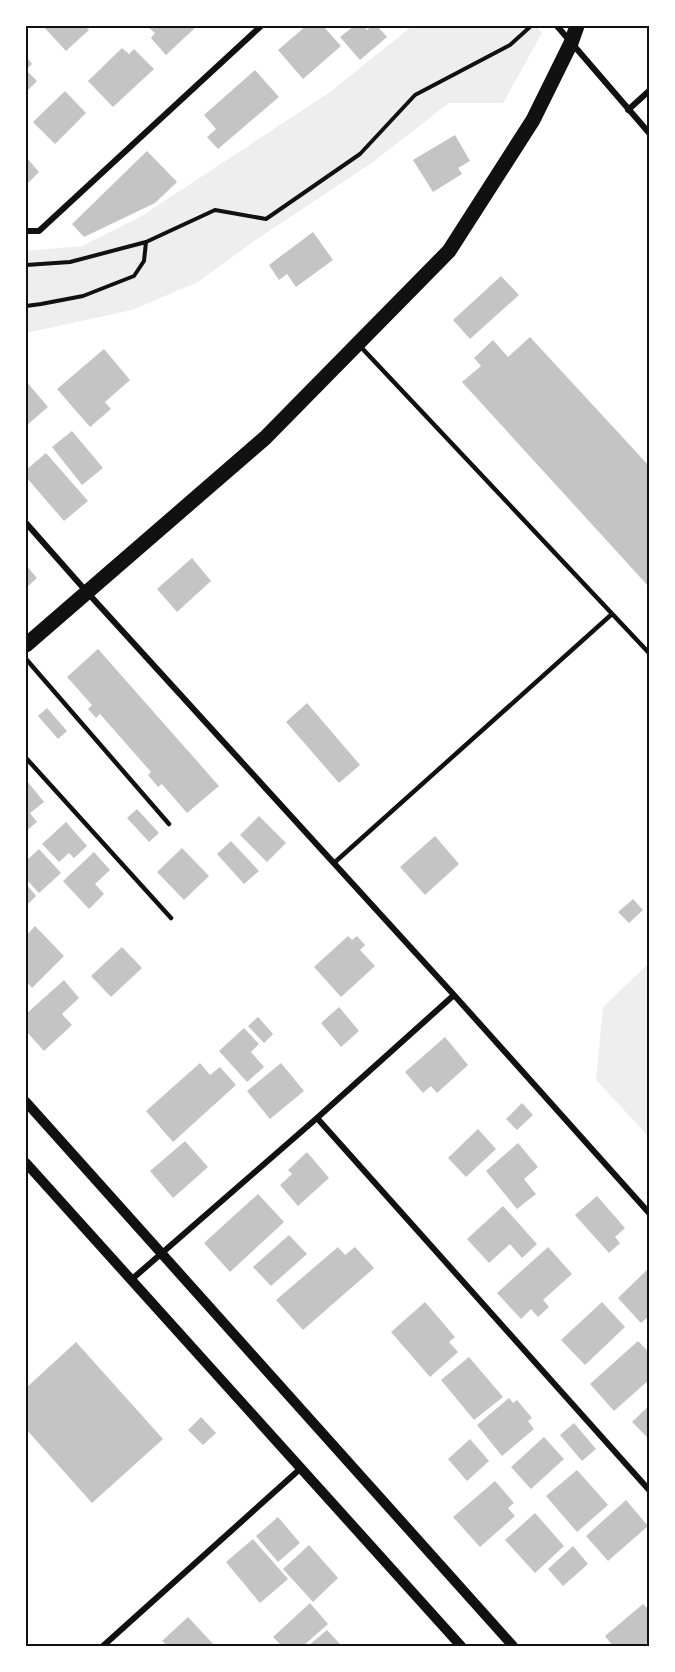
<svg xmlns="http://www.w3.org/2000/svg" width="675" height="1672" font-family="'Noto Sans',sans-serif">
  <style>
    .green { fill: #eee }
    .building { fill: #c4c4c4 }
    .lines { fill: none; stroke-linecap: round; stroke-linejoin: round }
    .path { stroke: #111; stroke-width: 4 }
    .service { stroke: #111; stroke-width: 4.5 }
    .minor { stroke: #111; stroke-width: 6 }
    .tertiary { stroke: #111; stroke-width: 10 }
    .primary { stroke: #111; stroke-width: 15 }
    .neatline { fill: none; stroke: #111; stroke-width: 2 }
  </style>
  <rect width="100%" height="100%" fill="#fff"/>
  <path class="green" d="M412,26H536L542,33L503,103H449L373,162L254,241L198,282L132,310L26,333V251L82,246L140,217L330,92Z
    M649,963V1137L596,1080L603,1007Z"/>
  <path class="building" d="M43,26H85L89,30L66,51Z
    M147,26H197L166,55L151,38L155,33Z
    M306,26H323L341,46L303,79L278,50Z
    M354,26H364L367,30L372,26H377L387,37L360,60L340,37Z
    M122,48L129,54L134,49L154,69L113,107L88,81Z
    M26,56L32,64L26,70L37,81L26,92Z
    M255,70L279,97L218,149L207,137L216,129L204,115Z
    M65,91L86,113L55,144L33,122Z
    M455,135L470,161L458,168L462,174L433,192L413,160Z
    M147,151L177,182L155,203L84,237L72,224Z
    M26,157L39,172L26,185Z
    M313,232L333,260L296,287L287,274L279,280L269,265Z
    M501,276L519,295L470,339L453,320Z
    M530,337L650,467V588L462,382L481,366L474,358L493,340L508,357Z
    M104,349L130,380L105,402L111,409L90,427L57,389Z
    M26,381L48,407L27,425L26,423Z
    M72,431L103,468L82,485L52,447Z
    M46,453L88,501L64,521L26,477V470Z
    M192,558L211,581L177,612L157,589Z
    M26,565L37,578L26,588Z
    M98,649L219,786L187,813L162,784L158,787L148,775L151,772L100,714L96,718L88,709L92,705L67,677Z
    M307,703L360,765L339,783L286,722Z
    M47,708L67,731L58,739L38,716Z
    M27,781L44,802L30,813L37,822L26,831V782Z
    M137,809L159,833L149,842L127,818Z
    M259,816L286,843L267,862L240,835Z
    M66,822L87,846L74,858L69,853L59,862L42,844Z
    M435,836L459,864L425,895L400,867Z
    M231,841L259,871L244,884L217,854Z
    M182,848L209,876L184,900L157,872Z
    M39,849L61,873L39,893L26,879V861Z
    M94,852L110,870L95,884L104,894L89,909L63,881Z
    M26,884L36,896L26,906Z
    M633,899L643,910L629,923L618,912Z
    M35,926L64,956L32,988L26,981V936Z
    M348,936L352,940L357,936L365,945L360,950L375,966L341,997L314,967Z
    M122,947L142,968L111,997L91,976Z
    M64,980L79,998L62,1014L72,1025L44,1051L26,1031V1014Z
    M339,1007L359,1031L341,1047L321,1023Z
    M258,1017L273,1034L264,1043L248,1026Z
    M244,1028L259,1044L251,1052L264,1067L247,1082L219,1051Z
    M445,1037L468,1065L437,1093L431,1086L423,1093L405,1072Z
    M200,1063L210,1075L220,1067L236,1085L173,1142L146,1111Z
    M281,1063L304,1091L270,1119L247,1091Z
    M522,1103L533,1115L517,1130L506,1119Z
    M478,1129L496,1149L466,1177L448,1158Z
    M185,1141L208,1167L173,1198L150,1171Z
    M518,1143L538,1167L524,1179L536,1194L517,1209L486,1171Z
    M307,1152L329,1178L298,1206L280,1185L292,1174L288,1170Z
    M258,1194L284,1222L230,1272L204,1243Z
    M597,1196L625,1228L615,1237L620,1243L609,1253L575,1215Z
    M503,1206L537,1244L522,1258L510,1244L489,1263L467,1239Z
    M289,1235L307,1254L271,1286L253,1267Z
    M338,1247L345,1255L355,1247L374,1268L303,1330L276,1300Z
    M548,1247L572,1274L543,1300L549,1307L538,1317L531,1309L521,1319L497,1293Z
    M650,1267V1315L641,1323L618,1298Z
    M425,1302L455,1337L449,1342L458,1352L430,1377L391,1332Z
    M602,1302L625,1327L585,1365L561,1340Z
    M638,1341L650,1353V1379L614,1411L590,1384Z
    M76,1342L163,1439L92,1503L26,1429V1388Z
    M469,1357L503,1397L474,1420L441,1380Z
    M509,1398L513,1403L517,1400L532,1418L528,1421L534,1429L502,1456L477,1425Z
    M650,1405V1440L632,1422Z
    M201,1417L216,1433L203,1445L188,1430Z
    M574,1423L596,1449L582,1461L560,1435Z
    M544,1437L564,1459L531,1489L511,1467Z
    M470,1439L489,1461L467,1481L448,1459Z
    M577,1470L608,1505L577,1532L546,1496Z
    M495,1481L514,1503L508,1508L515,1516L480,1547L453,1517Z
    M626,1500L648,1526L608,1561L586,1536Z
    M535,1513L564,1546L535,1573L505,1540Z
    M278,1517L300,1543L278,1562L256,1536Z
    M253,1539L288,1579L260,1603L226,1562Z
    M309,1545L338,1578L313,1602L283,1569Z
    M573,1546L588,1564L563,1586L548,1569Z
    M310,1603L328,1624L303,1646H282L273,1637Z
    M643,1604L650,1611V1641L643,1646H613L605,1636Z
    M188,1617L215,1646H168L162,1641Z
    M327,1630L342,1646H308Z"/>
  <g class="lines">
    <path class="path" d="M26,265L70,262L146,242L215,210L266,219L360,154L415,95L510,45L531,26
      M26,306L41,304L83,296L134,276L144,261L146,242"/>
    <path class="service" d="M359,345L650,654
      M26,659L169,824
      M26,758L171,918
      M334,863L612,614"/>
    <path class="minor" d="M557,26L650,134
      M628,110L650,90
      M26,231H39L261,26
      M26,523L86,591L454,995L650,1214
      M317,1118L650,1491
      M131,1280L317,1118L454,995
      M103,1646L300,1469"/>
    <path class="tertiary" d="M26,1102L513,1646
      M26,1163L461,1646"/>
    <path class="primary" d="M26,645L265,438L449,251L533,120L571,43L577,26"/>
  </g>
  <rect width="675" height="1672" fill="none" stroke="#ffffff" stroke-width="54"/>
  <rect x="27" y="27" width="621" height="1618" class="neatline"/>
</svg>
